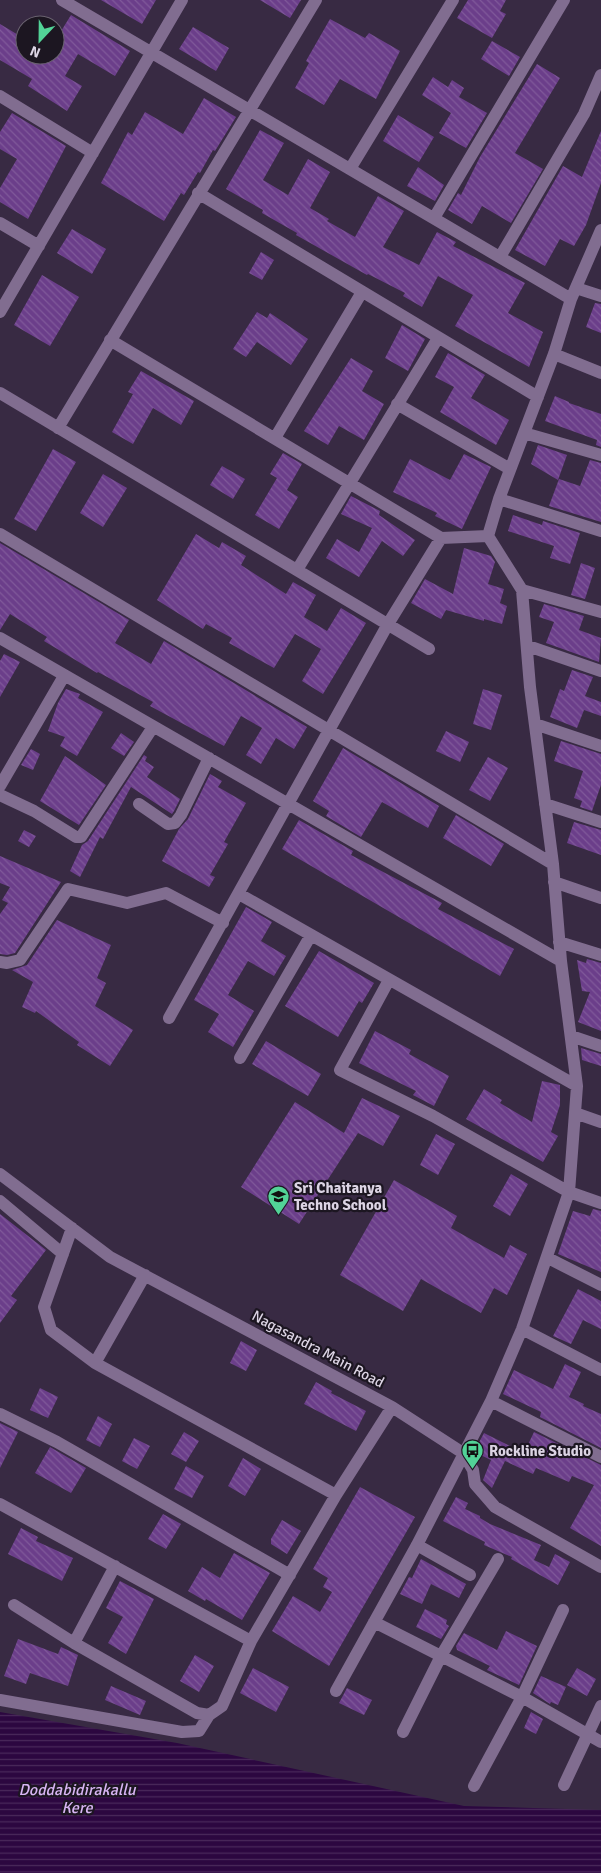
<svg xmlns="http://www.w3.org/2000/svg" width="601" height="1873" font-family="Signika,sans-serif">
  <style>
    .water { fill: url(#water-rules) }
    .building { fill: url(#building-back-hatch) }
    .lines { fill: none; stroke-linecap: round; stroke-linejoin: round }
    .minor { stroke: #816d90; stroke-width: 12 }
    .labels { text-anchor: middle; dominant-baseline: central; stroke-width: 4.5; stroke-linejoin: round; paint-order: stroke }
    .poi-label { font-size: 15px; font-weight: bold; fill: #dcd4e4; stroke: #1c1621; text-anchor: start }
    .street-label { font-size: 15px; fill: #dcd4e4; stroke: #1c1621 }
    .water-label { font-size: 16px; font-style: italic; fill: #d8b5f4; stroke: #1c1621 }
  </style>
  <defs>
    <pattern id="water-rules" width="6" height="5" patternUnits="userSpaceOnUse" patternTransform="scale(1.25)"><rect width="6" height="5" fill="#2c0740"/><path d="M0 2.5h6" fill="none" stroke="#4a2a5b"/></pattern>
    <pattern id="building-back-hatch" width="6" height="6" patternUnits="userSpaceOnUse" patternTransform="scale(1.25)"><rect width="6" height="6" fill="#6b3e8a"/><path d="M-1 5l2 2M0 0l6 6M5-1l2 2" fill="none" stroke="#80599a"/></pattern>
  </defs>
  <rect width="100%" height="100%" fill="#382a43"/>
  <path class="water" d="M0,1712L177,1743L464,1806L601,1810V1873H0Z"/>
  <path class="building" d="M101,0H156L142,24Z
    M260,0H301L290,18Z
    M468,0H506L500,11L506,14L492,38L457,18Z
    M71,15L130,51L115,76L78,54L65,76L82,86L67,111L28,86L32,79L0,60V24L25,39V55H55V41Z
    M330,19L365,38L369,33L400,51L376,99L340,79L324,105L295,88L309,63L306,61Z
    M193,27L229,48L216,71L179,49Z
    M492,41L520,57L509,76L481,59Z
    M537,64L560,78L515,153L543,169L511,223L482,206L472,224L448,210L458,193L461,195L480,157Z
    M433,77L448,87L452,80L464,88L459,97L487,113L466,148L439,133L451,113L422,95Z
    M204,98L236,117L215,151L213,150L200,173L198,172L184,195L181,193L164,221L101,183L128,132L132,135L145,112L183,134Z
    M12,113L66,146L28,219L0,202V188L17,159L0,149V132Z
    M398,115L434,137L419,162L383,141Z
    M260,130L284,143L263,180L288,195L308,159L330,172L310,208L329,219L327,221L355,237L378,196L404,211L383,247L419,265L437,232L456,242L453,246L525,283L508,313L543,332L529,367L455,326L473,295L438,276L422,307L403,296L405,293L368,274L367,275L296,235L297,233L262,213L263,210L226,189Z
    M601,131V183L586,225L574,246L560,239L545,266L515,250L563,166L582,177Z
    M418,167L444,185L435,201L407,186Z
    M72,229L106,249L92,274L57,253Z
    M261,252L274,260L262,280L249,273Z
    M42,275L79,297L50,346L14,325Z
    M595,303L601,304V333L586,327Z
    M257,312L267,318L270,313L308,339L291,365L257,342L246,357L233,349Z
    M402,325L425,339L408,371L385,358Z
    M448,353L485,375L471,398L509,420L496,445L440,412L454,387L435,377Z
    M351,358L373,371L362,391L384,404L364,440L339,426L328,445L304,431Z
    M141,371L194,401L181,425L153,408L133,444L112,432L133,394L128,392Z
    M555,396L569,402V403L601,414V447L596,445L597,440L545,421Z
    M538,445L567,455L558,480L531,464Z
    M53,449L76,462L36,531L14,519Z
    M283,453L302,464L287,490L298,497L279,529L255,515L277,478L270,474Z
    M464,454L491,467L462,529L435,516L437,513L393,492L410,459L450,480Z
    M590,460L601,463V522L549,506L559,479L580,486Z
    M222,466L245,479L233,499L210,485Z
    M103,474L127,488L103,527L80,513Z
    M351,496L380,511L379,515L415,540L403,556L382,541L359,577L326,558L337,539L359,552L372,528L341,514Z
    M513,515L542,525L543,521L580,533L570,564L550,558L554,546L508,531Z
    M196,534L219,548L222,542L246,556L241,565L286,594L293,582L316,595L304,617L327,631L341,608L366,623L323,694L302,681L321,649L295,634L274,668L229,643L232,638L206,624L203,629L157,600Z
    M0,543L129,620L115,643L151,664L164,641L307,727L294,749L276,738L261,764L246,755L262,728L241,716L224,746L150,706L153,702L98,672L97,673L44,641L47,637L10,614L0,630Z
    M464,548L491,556L495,562L488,584L504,589L500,603L507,606L502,624L484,619V621L446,610L441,619L411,603L425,579L453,594Z
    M581,563L595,568L585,599L571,595Z
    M544,604L584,616L579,630L601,638L599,662L546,643L554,622L539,617Z
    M4,654L20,662L0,697V661Z
    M572,670L593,677L585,696L601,702V716L584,710L577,728L550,717L560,689L564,691Z
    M66,689L80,694L78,698L103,712L77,756L60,746L65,737L48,731L58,703Z
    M483,689L502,695L491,730L473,724Z
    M446,731L469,742L460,762L436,751Z
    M121,733L134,742L124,756L111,748Z
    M561,741L601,754V785L592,811L580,807L582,801L574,798L583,771L554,761Z
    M343,748L439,806L428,828L382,802L361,837L326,816L329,811L313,801Z
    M31,749L40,754L33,770L21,765Z
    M144,755L147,757L145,761L154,767L147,777L180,799L174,811L172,814L131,787L103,839L100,837L80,877L70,871L82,845L88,841Z
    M65,756L106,785L79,825L40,801Z
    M488,757L508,768L490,801L469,790Z
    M210,774L222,781L218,787L246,803L224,842L228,844L210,875L215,877L209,887L162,861L179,829L188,819Z
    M456,815L504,844L491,866L443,838Z
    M299,820L353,851L351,855L442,903L438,909L514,949L500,976L282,849Z
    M574,822L601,830V855L567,843Z
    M24,830L36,836L29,847L18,841Z
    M0,856L61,882L15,953L7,955L0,954V914L8,903L2,900L10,887L0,883Z
    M246,907L272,922L261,941L286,956L274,976L248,961L228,995L254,1011L233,1047L208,1032L219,1014L194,1000Z
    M57,920L111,945L97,978L106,983L95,1006L133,1030L110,1066L77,1045L79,1042L36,1011L35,1013L22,1007L33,982L12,970L27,965Z
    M319,951L374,983L362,1003L359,1001L338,1037L285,1006Z
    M587,959L601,963V1031L578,1022L590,992L582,991L577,960L586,963Z
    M375,1031L411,1050L409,1054L449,1076L434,1106L413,1095L416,1091L359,1063Z
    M266,1041L321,1074L308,1096L252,1064Z
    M581,1048L601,1054V1066L582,1060Z
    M542,1081L560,1085V1105L551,1132L558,1136L543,1162L466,1119L484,1089L502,1100L500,1103L532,1122Z
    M362,1098L400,1116L383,1146L358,1133L299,1224L241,1187L295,1102L344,1133Z
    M436,1134L455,1144L438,1175L420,1165Z
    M511,1174L528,1184L510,1216L493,1206Z
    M394,1180L457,1216L451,1228L504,1258L510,1245L527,1254L507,1295L494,1288L481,1313L421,1279L403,1311L340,1275Z
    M593,1209L601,1211V1272L558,1254L573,1211L590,1216Z
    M0,1214L46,1250L11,1296L17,1300L0,1323Z
    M578,1289L601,1301V1329L583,1320L571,1344L553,1336Z
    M241,1341L257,1350L246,1371L230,1363Z
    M565,1364L581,1372L569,1397L584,1404L583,1406L601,1414V1448L540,1417L541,1412L503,1394L514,1370L553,1389Z
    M316,1382L332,1391L331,1393L366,1411L356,1431L304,1404Z
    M40,1388L58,1397L48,1418L30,1410Z
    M98,1416L112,1424L100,1447L86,1440Z
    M0,1423L18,1432L0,1468Z
    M184,1432L199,1441L186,1462L171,1454Z
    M534,1432L601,1465V1546L570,1528L594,1485L572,1476L569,1482L536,1468L533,1474L505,1461L492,1488L483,1480L491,1460L474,1452L484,1433L524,1453Z
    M134,1438L150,1446L137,1469L122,1461Z
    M50,1447L86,1468L71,1493L35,1473Z
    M243,1458L261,1469L245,1496L228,1486Z
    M186,1466L204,1476L192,1498L174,1489Z
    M360,1487L415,1517L329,1666L272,1631L293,1596L320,1612L332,1592L323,1587L328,1578L313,1569Z
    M456,1497L468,1503L465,1509L480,1516V1518L490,1524L541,1545L534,1560L549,1567L555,1554L570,1562L558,1585L511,1559L512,1557L484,1545L485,1542L443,1521Z
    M163,1514L181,1524L166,1549L148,1539Z
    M282,1520L301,1531L287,1554L271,1544V1539Z
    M21,1528L38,1537L36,1541L73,1558L62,1581L8,1554Z
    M234,1553L270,1573L242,1620L206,1599L205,1601L188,1591L202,1567L220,1578Z
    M421,1559L466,1584L459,1598L431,1584L422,1604L400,1594L409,1577L412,1578Z
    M120,1581L154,1599L126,1654L108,1643L123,1617L106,1608Z
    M425,1609L447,1620L446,1624L449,1626L441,1639L416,1627Z
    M506,1631L537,1646L519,1685L487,1670L490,1666L457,1650L456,1646L464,1633L497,1650Z
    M18,1639L58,1654L61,1647L78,1655L68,1686L30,1673L26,1684L4,1676Z
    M195,1655L214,1666L199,1692L180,1681Z
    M253,1668L289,1687L276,1712L240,1693Z
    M577,1668L596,1679L587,1696L567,1685Z
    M541,1676L566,1687L558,1705L551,1702L550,1704L533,1693Z
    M111,1686L146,1701L140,1715L105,1700Z
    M347,1688L372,1700L364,1715L339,1703Z
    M531,1712L543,1719L536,1734L524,1728Z"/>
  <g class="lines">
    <path class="minor" d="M62,0L571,299
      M0,96L93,153
      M350,169L453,0
      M198,193L538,397
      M434,218L564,0
      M0,223L39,246
      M500,257L584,114L601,75
      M576,288L601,296
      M0,312L182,0
      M110,340L441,538L488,536
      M554,354L601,373
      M0,393L429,649
      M397,404L510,469
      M58,428L316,0
      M524,433L601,455
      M275,438L362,292
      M499,499L601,531
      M0,534L553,864
      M297,570L438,338
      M522,590L601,612
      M0,638L561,961
      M528,646L601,671
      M535,724L601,746
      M0,786L64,676
      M0,795L34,811L76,837H81L153,727
      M139,804L168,824L175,823L181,815L209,758
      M545,804L601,822
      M554,882L601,898
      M239,894L577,1086
      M559,942L601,955
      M0,962L7,963L20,960L68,889L127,903L166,893L223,923
      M389,980L340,1070L433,1116L569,1192L601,1203
      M169,1018L388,624L441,538
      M571,1036L601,1046
      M240,1058L311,935
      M575,1113L601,1122
      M0,1174L110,1257L392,1407L463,1453L473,1470L475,1484L495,1507L601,1567
      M0,1201L63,1254
      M72,1228L44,1307L51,1330L95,1363L336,1495
      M548,1258L601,1285
      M522,1329L601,1370
      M95,1363L145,1275
      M491,1401L601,1457
      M0,1414L57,1442L290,1575
      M0,1504L251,1641
      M417,1545L470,1575
      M14,1605L74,1643L197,1713L209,1715L222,1706L251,1641L336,1495L392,1407
      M374,1622L522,1697L601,1742
      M74,1643L115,1566
      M336,1691L417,1545L491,1401L522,1329L569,1192L577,1086L561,961L553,864L530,687L522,590L488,536L499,499L554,354L571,299L601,230
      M0,1700L182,1732L199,1731L209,1715
      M403,1732L441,1656L498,1559
      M564,1785L601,1706
      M474,1786L522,1697L563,1610"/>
  </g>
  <defs>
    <symbol id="school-pin" viewBox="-11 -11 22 30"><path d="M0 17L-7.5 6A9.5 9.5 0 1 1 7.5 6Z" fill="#52d397" stroke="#1c1621"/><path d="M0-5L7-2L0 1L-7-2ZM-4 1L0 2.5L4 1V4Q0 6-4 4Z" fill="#111"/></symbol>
    <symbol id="bus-pin" viewBox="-11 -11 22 30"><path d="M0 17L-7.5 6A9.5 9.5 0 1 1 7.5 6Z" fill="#52d397" stroke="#1c1621"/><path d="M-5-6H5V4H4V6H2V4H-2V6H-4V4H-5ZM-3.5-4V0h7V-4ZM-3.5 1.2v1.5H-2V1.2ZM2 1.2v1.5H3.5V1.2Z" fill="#111"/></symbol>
  </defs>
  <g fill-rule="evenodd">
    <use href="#school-pin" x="266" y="1184" width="25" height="34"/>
    <use href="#bus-pin" x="460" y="1438" width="25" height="34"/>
  </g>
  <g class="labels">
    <g class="poi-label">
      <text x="294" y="1188">Sri Chaitanya<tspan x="294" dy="17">Techno School</tspan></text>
      <text x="489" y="1451">Rockline Studio</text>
    </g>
    <g class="street-label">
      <text transform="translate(318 1349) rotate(28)">Nagasandra Main Road</text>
    </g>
    <g class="water-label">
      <text x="77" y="1790">Doddabidirakallu<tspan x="77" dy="18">Kere</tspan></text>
    </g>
  </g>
  <g transform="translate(40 40) rotate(202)"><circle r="24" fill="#1c1621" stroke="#69626f"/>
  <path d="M0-4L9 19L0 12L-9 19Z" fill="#52d397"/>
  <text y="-8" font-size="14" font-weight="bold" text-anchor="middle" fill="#dcd4e4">N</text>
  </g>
</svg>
